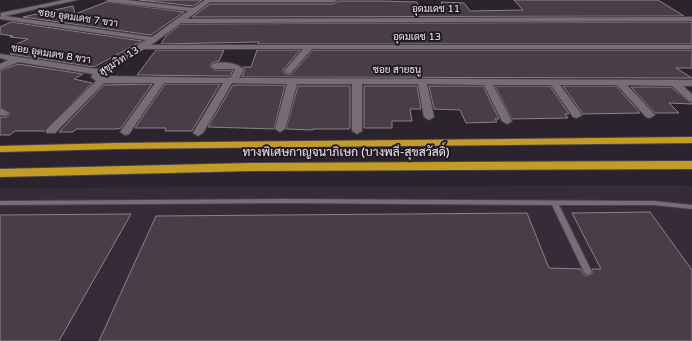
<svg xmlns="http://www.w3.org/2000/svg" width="692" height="341" font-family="'Varela Round',Sarabun,sans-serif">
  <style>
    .built { fill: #372b39 }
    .building { fill: #4a3e46; stroke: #8d8089 }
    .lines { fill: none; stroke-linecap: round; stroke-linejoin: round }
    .lane-casing { stroke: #484149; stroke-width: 2 }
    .street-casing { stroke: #484149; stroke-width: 2 }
    .highway-casing { stroke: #484149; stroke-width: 2 }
    .lane { fill: #766d77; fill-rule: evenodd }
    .street { fill: #766d77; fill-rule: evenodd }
    .highway { fill: #c49c25; fill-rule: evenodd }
    .labels { text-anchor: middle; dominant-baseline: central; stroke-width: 4; stroke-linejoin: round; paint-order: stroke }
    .far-street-label { font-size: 10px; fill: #ece7ed; stroke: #211a23 }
    .street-label { font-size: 12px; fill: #ece7ed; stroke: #211a23 }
  </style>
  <rect width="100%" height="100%" fill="#2b232d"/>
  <path class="built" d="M663,185L692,186V341H0V188Z"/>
  <path class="building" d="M139,0H202L193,6Z
    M514,0H658L684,16L192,17L210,4H334L338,1H382L417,2L420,10H444L441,2L464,3L470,11L523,10Z
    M106,2L184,12L151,35L23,17L73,6L75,14Z
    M11,22L142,41L94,67L10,54L26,47L14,45L28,39L10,37L13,36L0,34V27Z
    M692,22V44H258L259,42L161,44L166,36L181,24Z
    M156,50H224L219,61L212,63L209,66L214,70H233L230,76H226L137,75Z
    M257,50H300L283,70V72L288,75L292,74L313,50H692V68H676L692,78L242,77L245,70L243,67H251Z
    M18,64L83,74L74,79L92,83L45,131H15L10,135H0V117H6L11,113L0,107V71Z
    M152,84L121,128L116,129H76L73,132H59L104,85Z
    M165,84H220L192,131H165L166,128H135Z
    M233,85H285L274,129L208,127Z
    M298,86H350V127L349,129H313V130L286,129Z
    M364,86H417L421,109H410L412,121H392V128H364Z
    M429,86H483L499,119H495L497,122L466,123L460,110L434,109Z
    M495,86H550L569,114H565L568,118L512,119Z
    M563,86H616L640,113L583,114Z
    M631,87H671L692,104L669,103L679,113H655Z
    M650,212L692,270V341H99L156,216L527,213L549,268L581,269L584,275L588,276L593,273L592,269H601L572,213Z
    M131,214L59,341H0V215Z"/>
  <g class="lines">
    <defs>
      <path id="lane" d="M282,199L654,201L692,205V209L654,205H559L592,272L591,274L588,275L585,274L584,272L552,205L282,203L0,205V201Z"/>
      <path id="street" d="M64,0H77L5,16L152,37L188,11L109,2L106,0H126L193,8L205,0H337L334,2H210L187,19L692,17V21L181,23L151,45H692V49H312L291,73L288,74L284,71L303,49H144L100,76L226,78L231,77L235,70L234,69H214L210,66C217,60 238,62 244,70L239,78L692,80V86H683L692,94V102L689,101L672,86L627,85L655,115L650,118L646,117L617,85H560L582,115L577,118L573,117L551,85H493L512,121L507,124L502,121L484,85L427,84L434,117L429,120L424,117L418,84H362V131L357,134L352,131V84H297L285,129L280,132L275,129L287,84L232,83L203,133L198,136L193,133L223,83H164L129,134L125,135L120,132L155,83H104L55,133H47L46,131L47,129L96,81L91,77L93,74L18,62L0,70V64L8,60L0,58V54L97,69L146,40L0,19L1,13Z
        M0,108L10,113L5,116L0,115Z"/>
      <path id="highway" d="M692,137V143L117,149L0,152V146L117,143Z
        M692,161V169L251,171L0,177V169L251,163Z"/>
    </defs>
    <use href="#lane" class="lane-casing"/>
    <use href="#street" class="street-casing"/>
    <use href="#highway" class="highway-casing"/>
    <use href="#lane" class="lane"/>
    <use href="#street" class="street"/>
    <use href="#highway" class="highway"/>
  </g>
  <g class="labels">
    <g class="far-street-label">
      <text x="436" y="9">อุดมเดช 11</text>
      <text transform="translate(78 18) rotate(8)">ซอย อุดมเดช 7 ขวา</text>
      <text x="417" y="37">อุดมเดช 13</text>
      <text transform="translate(51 54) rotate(9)">ซอย อุดมเดช 8 ขวา</text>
      <text transform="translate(119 61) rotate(-32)">สุขุมวิท 13</text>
      <text x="397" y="70">ซอย สายธนู</text>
    </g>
    <g class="street-label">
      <text x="346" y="152">ทางพิเศษกาญจนาภิเษก (บางพลี-สุขสวัสดิ์)</text>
    </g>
  </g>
</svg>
